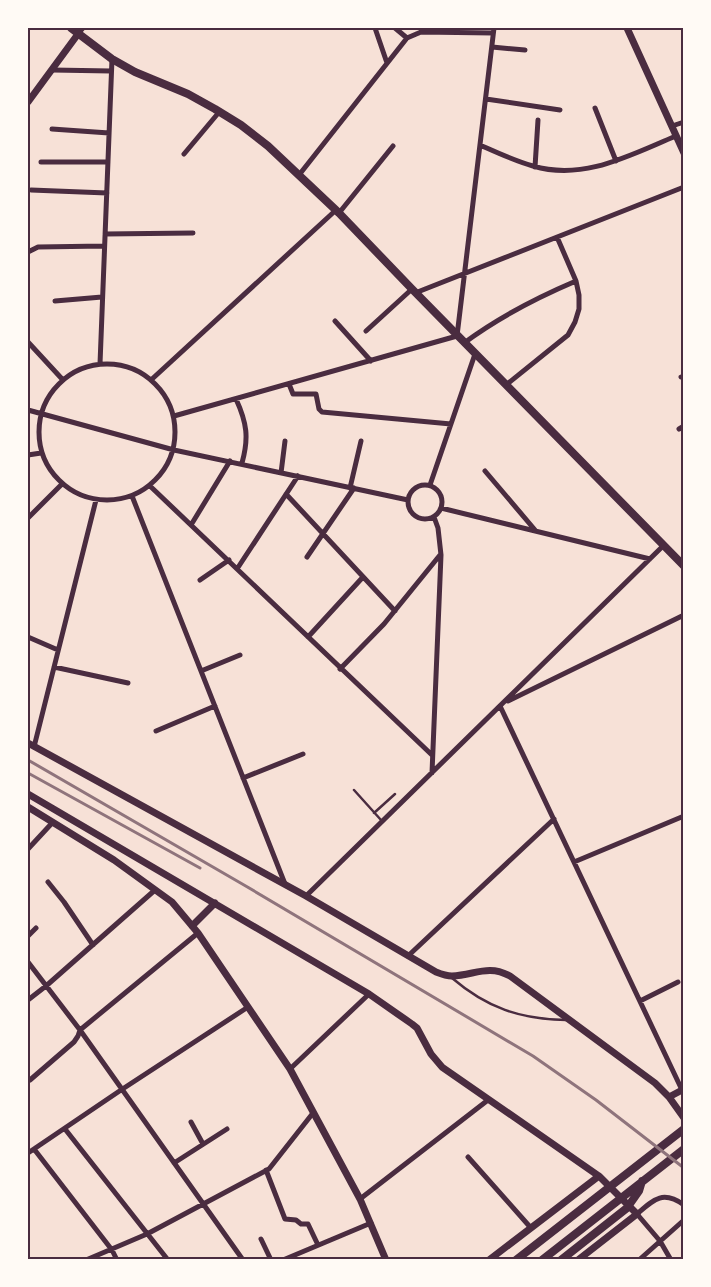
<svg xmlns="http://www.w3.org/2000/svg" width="711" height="1287" font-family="Commissioner,sans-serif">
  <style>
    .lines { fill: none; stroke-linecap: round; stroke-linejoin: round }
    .service { stroke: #4a2c40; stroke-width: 2.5 }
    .minor { stroke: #4a2c40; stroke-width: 5 }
    .tertiary { stroke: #4a2c40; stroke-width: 7 }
    .secondary { stroke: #4a2c40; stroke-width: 8 }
    .rail { stroke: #8f747c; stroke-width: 3 }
    .neatline { fill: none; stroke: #4a2c40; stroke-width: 2 }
  </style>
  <rect width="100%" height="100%" fill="#f7e1d7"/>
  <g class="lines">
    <path class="service" d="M354,790L381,820
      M374,813L395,794
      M452,978C487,1008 520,1019 566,1020"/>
    <path class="minor" d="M375,28L387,63
      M395,28L407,38
      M78,34L83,28
      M492,47L525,50
      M52,70L111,71
      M486,99L560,110
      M595,108L616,161
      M672,126L684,122
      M52,129L109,133
      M480,145C498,153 515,161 533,166C584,181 630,155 676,136
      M184,154L220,111
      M41,162H108
      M535,167L538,120
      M299,175L407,38L421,32L493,33
      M31,190L107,193
      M339,213L393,146
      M105,234L193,233
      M28,252L38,247L104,246
      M415,293L684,187
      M55,301L102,297
      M335,321L371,361
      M366,331L412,289
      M28,342L63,380
      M464,343C499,317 536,298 576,281
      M39 432a68 68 0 1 1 136 0a68 68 0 1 1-136 0Z
      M100,364L112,59
      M681,377L684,376
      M151,380L336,210
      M289,384L293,394H316L319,409L322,412L451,424
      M506,385L568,335L575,322L579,309V295L576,281L557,237
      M236,399C247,423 249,438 242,463
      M28,410L174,450L408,500
      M174,416L457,336L494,28
      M679,429L684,426
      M28,455L41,453
      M485,471L535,530
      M281,473L285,441
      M430,485L475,354
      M408 502a17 17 0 1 1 34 0a17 17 0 1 1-34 0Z
      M150,486L432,755
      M350,488L361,441
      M286,494L395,611
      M132,496L285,884
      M441,508L650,559
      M28,518L62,484
      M191,525L230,461
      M307,557L354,488
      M237,569L298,476
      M200,580L229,560
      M28,637L58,650
      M308,637L363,577
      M54,667L128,683
      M340,669L384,624L440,555
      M201,671L240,655
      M508,701L684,615
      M500,706L682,1090
      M156,731L215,706
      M34,747L96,500
      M432,773L441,555L438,528L434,517
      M243,778L303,754
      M28,849L53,822
      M574,862L684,816
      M48,882L64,902L93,945
      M306,896L663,546
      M28,936L36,928
      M408,956L554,819
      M28,962L80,1030L243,1260
      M28,1000L46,986L155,890
      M640,1001L678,982
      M290,1069L369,994
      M30,1080L74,1042L78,1036L80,1030L198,933
      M191,1122L203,1144
      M65,1129L168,1260
      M34,1149L112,1250L117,1260
      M28,1153L121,1090L248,1007
      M468,1157L531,1228
      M174,1163L227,1129
      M266,1170L285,1219L296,1220L301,1224H308L318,1245
      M360,1199L488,1100
      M261,1239L271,1260
      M86,1260L147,1234L269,1169L313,1113
      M283,1260L371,1223
      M639,1260L684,1220
      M671,1260L660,1241L637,1214C654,1199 663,1190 684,1205"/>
    <path class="tertiary" d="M627,28L684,153
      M28,102L78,34
      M28,743L306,896L436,972C441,974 446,976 452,976C475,975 488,964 510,976L655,1083L669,1097L684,1118
      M28,794L369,994L412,1024L417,1028L431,1054L442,1067L599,1176L637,1214L578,1260
      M28,807L114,860L172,902L198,933L290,1069L360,1199L386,1260
      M192,926L215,903
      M669,1097L684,1089
      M489,1260L599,1176"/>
    <path class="secondary" d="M71,28L112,59L135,72L188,94L215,109L241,125L268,146L339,213L412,289L684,566
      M516,1260L684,1129
      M542,1260L684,1149
      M561,1260L627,1208L639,1191L642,1181"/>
    <path class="rail" d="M28,760L244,885L533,1056L596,1100L684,1168
      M28,773L200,868"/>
  </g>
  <rect width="711" height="1287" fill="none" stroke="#fffaf5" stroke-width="58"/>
  <rect x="29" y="29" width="653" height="1229" class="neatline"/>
</svg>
